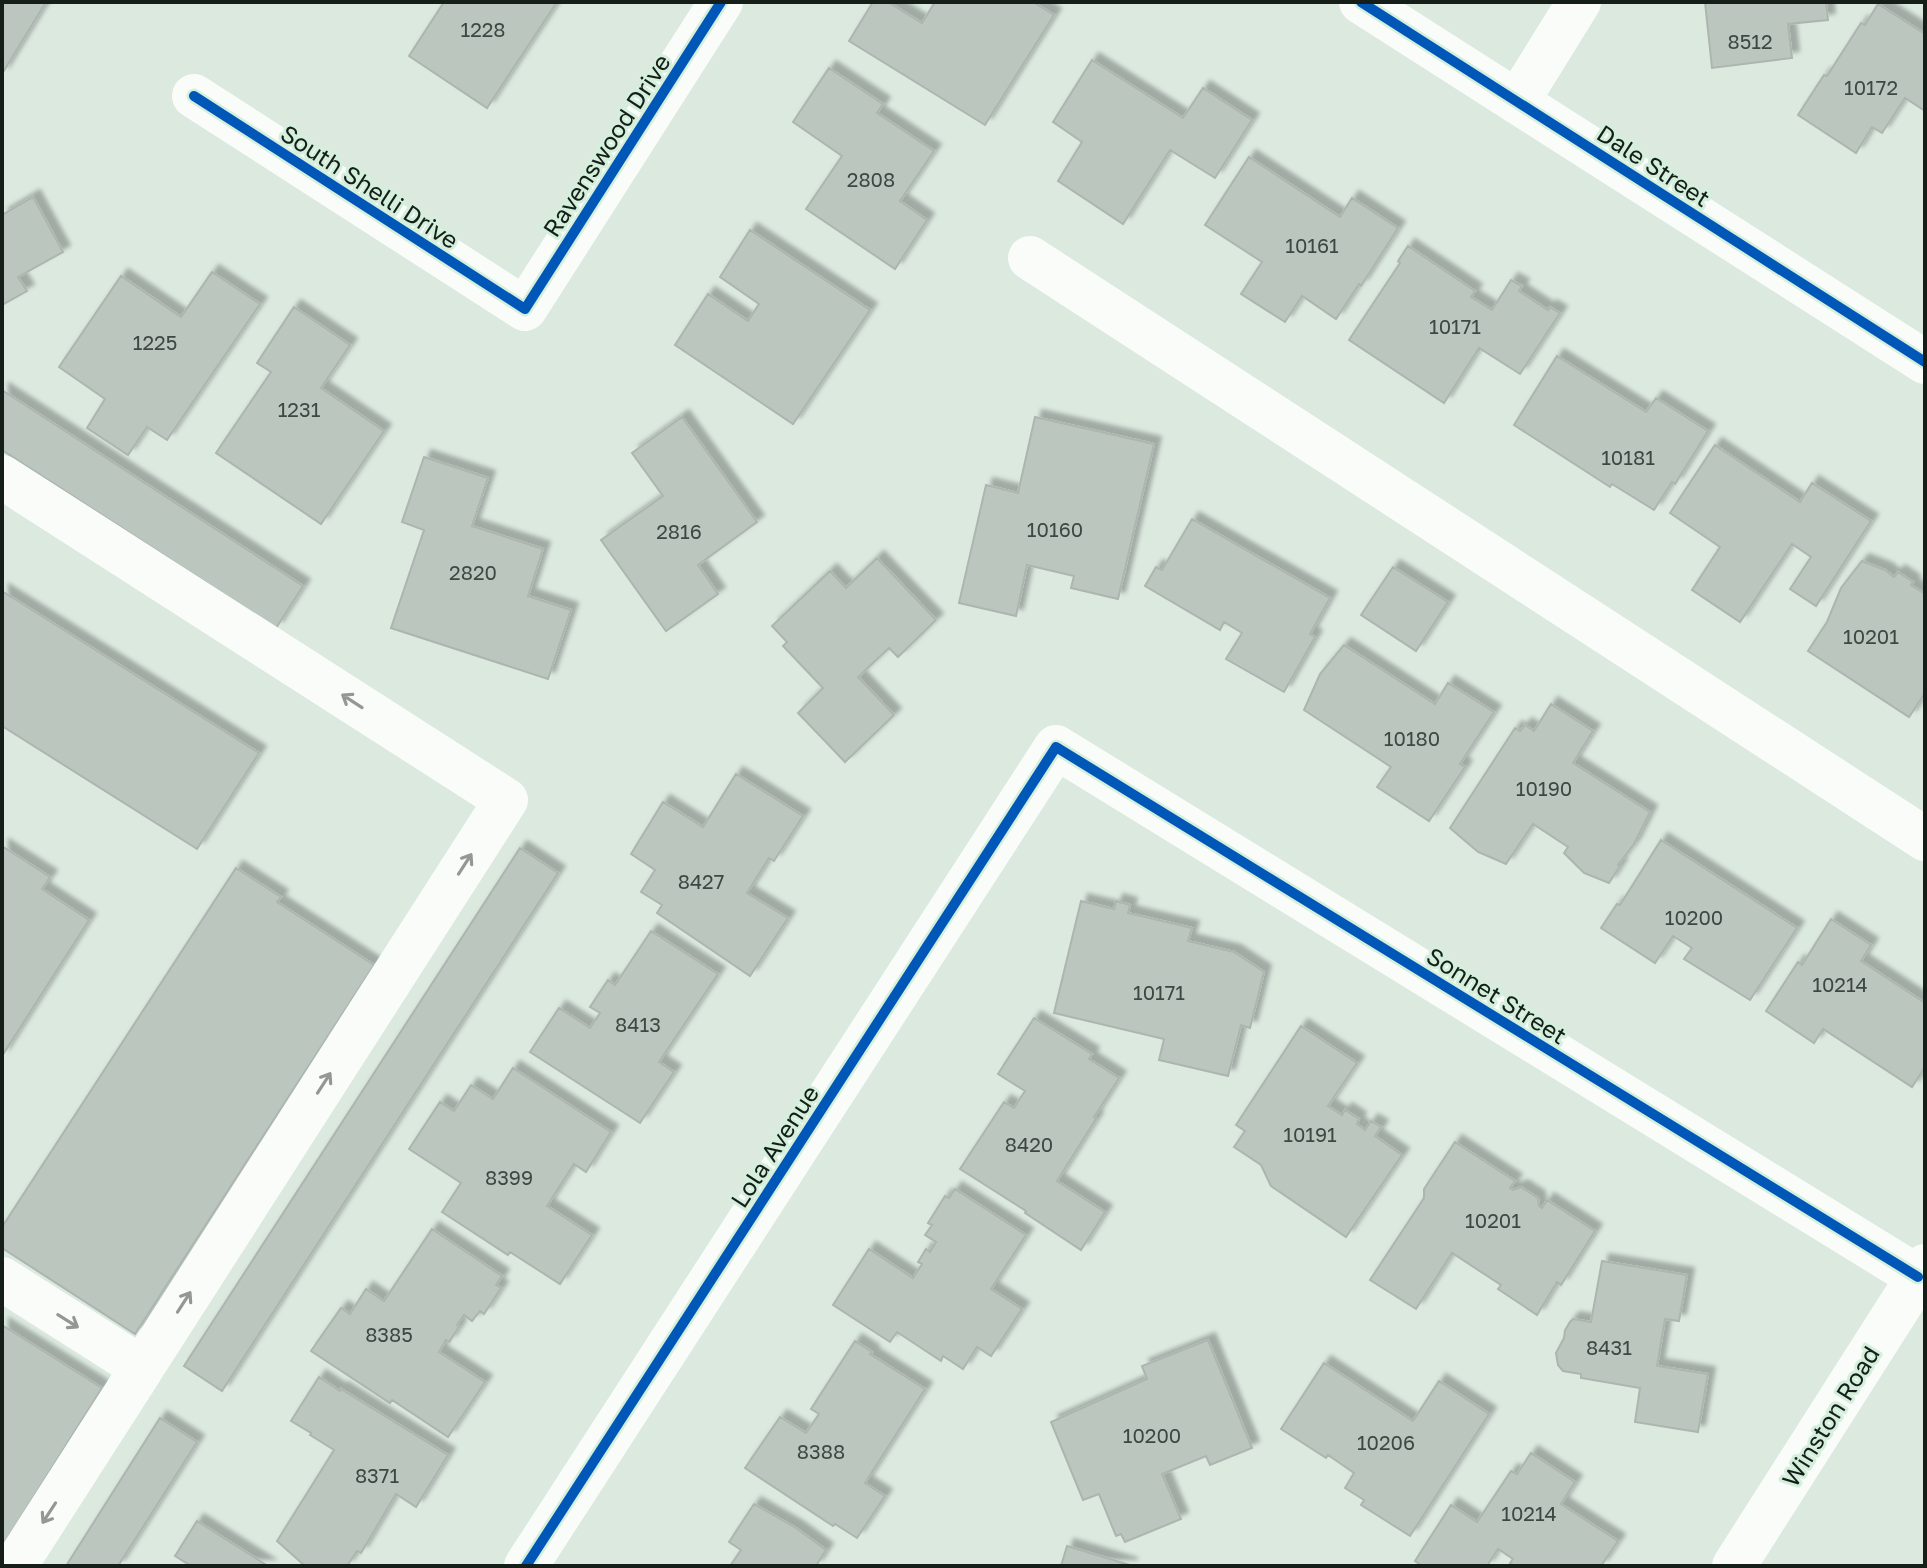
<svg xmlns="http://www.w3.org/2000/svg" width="1927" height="1568" font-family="'Golos Text',sans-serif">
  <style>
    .building { fill: #bbc6bf; stroke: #acb6af; stroke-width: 2; filter: url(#shadow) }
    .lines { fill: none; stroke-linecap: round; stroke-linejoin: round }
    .minor { stroke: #fafcfa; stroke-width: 44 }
    .cycleway-casing { stroke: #d5efdd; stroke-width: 15 }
    .cycleway { stroke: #0057b8; stroke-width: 10 }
    .oneway { stroke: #939894 }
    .labels { text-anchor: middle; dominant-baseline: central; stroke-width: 6; stroke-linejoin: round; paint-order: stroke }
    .number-label { font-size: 20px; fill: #3e4842 }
    .street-label { font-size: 24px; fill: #151e18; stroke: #d5efdd }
  </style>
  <defs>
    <filter id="shadow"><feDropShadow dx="7" dy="-7" stdDeviation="2" flood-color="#0004"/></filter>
  </defs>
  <rect width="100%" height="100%" fill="#dbe9df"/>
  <path class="building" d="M2,2H46L2,74Z
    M444,2H557L487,108L409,56Z
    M873,2H888L922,23L935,2H1033L1054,15L985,125L849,41Z
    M1705,2H1826L1828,20L1788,24L1792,58L1712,68Z
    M1878,4L1925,34V111L1905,98L1882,133L1872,127L1856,153L1798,115L1824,75L1827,76L1861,23L1865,25Z
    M1092,60L1183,118L1203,88L1252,120L1215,178L1170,150L1123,224L1058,181L1082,142L1053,122Z
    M829,68L883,104L877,113L934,151L900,201L927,220L895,269L806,209L842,156L793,122Z
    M1249,157L1340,217L1352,198L1398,228L1361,286L1359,284L1336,319L1302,296L1285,322L1241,294L1262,262L1205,225Z
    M33,197L63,252L18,277L27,291L2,305V215Z
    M750,230L870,310L793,424L675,345L708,294L748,321L759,304L720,277Z
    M1408,246L1475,291L1471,297L1492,310L1511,280L1522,286L1519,291L1548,310L1550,307L1560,313L1520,374L1479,348L1444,403L1349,340L1400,263L1398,261Z
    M212,272L260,304L167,440L147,427L128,455L87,428L105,399L59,367L121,276L181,317Z
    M294,307L350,345L321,388L384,431L321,524L216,453L271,372L257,363Z
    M1557,356L1646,412L1656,398L1708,431L1675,484L1672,482L1654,510L1612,484L1610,487L1514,425Z
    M2,390L303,586L276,628L2,450Z
    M682,417L757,522L698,565L718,594L666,631L601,540L663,496L632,453Z
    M1035,417L1154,444L1118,599L1071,588L1074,576L1027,565L1016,616L959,603L986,485L1018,493Z
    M1715,445L1800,502L1812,483L1871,521L1816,606L1790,589L1811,557L1792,544L1740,622L1692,590L1720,547L1670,513Z
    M424,457L488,478L472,526L543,549L528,596L571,610L548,679L391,628L424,530L402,522Z
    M1192,519L1330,598L1310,634L1315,637L1284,692L1226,659L1242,633L1224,622L1220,630L1145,586L1156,567L1162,570Z
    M877,558L936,620L898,657L889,648L858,677L894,715L845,762L798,713L823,688L783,646L787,642L772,626L830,571L846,588Z
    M1862,561L1885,570L1894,577L1898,572L1913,582L1911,585L1925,594V693L1909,717L1808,651L1827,622L1841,588Z
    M1393,567L1448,602L1416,651L1361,615Z
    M2,591L259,753L197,849L2,726Z
    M1344,645L1435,704L1448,683L1494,712L1460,764L1465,767L1429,821L1377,787L1391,767L1304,710L1320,674Z
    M1551,704L1593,731L1573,763L1650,812L1634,844L1618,865L1620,866L1609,883L1584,873L1564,853L1568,847L1533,824L1506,864L1478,852L1450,828L1515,728L1520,731L1525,725L1534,731Z
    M736,774L803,816L774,861L769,858L747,893L788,918L750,976L657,913L662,905L641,892L655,870L631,854L663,802L703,827Z
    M1661,840L1797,928L1750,1000L1684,959L1692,948L1673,936L1655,963L1601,928L1617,904L1620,905Z
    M2,846L50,877L42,889L89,920L2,1056Z
    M520,848L558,873L222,1391L184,1366Z
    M236,868L281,897L277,902L374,965L135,1334L2,1248V1227Z
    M1081,901L1114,909L1116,901L1130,905L1128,913L1192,928L1188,941L1234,952L1264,972L1250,1028L1241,1025L1228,1076L1159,1060L1164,1039L1054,1013Z
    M1831,919L1871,945L1861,961L1925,1003V1067L1912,1087L1823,1029L1814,1043L1766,1011L1798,962L1802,965Z
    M651,931L718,974L659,1062L674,1072L640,1123L530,1052L559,1008L590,1028L600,1013L590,1007L608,980L615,985Z
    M1034,1018L1092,1054L1089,1059L1119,1078L1094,1117L1096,1119L1057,1181L1105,1212L1081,1250L1025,1213L1026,1211L960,1169L1004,1102L1014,1108L1025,1091L998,1074Z
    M1301,1026L1357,1063L1328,1106L1342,1115L1345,1110L1359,1119L1357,1124L1365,1130L1371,1121L1381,1127L1375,1136L1402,1155L1346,1237L1271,1186L1261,1165L1234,1147L1245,1131L1236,1125Z
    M513,1068L611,1132L586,1172L574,1164L547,1206L592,1235L560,1284L510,1252L508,1255L442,1212L461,1183L409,1149L440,1102L454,1111L471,1085L493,1099Z
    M1455,1142L1515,1181L1510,1188L1513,1190L1521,1187L1538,1198L1539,1206L1542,1208L1547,1200L1595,1231L1561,1285L1557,1282L1537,1315L1498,1289L1501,1285L1452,1253L1416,1309L1370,1280L1424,1198V1189Z
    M955,1189L1026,1235L991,1289L1022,1309L991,1356L977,1347L963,1369L943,1356L941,1361L897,1332L890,1342L833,1305L869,1249L913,1278L922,1264L918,1262L926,1249L930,1252L936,1242L925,1235L932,1225L928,1223L945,1196L949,1198Z
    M432,1229L502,1276L496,1285L501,1288L484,1314L480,1311L472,1321L464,1315L457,1325L459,1327L449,1342L446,1340L439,1352L485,1382L448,1437L392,1400L390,1403L311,1351L341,1308L350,1314L366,1289L384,1301Z
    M1602,1261L1687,1275L1679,1321L1665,1319L1657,1366L1708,1374L1698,1432L1635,1422L1640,1388L1581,1378V1374L1563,1371L1558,1365L1556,1353L1564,1338L1565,1330L1570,1322L1573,1319L1591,1322Z
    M2,1325L102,1388L2,1547Z
    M1208,1340L1252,1448L1210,1465L1206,1456L1162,1474L1181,1519L1125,1542L1121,1534L1116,1536L1099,1494L1083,1500L1051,1422L1147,1379L1142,1366Z
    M855,1341L872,1352L870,1354L925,1389L865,1483L885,1496L857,1538L835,1524L833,1526L745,1468L780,1417L806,1433L819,1414L811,1409Z
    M1324,1363L1413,1421L1439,1381L1489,1414L1410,1536L1361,1505L1364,1500L1345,1488L1354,1473L1328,1455L1326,1458L1281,1429Z
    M319,1377L340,1391L341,1389L448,1455L416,1507L396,1494L361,1553L357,1551L347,1566H305L277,1541L334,1450L310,1435L311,1433L291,1421Z
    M160,1418L197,1442L118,1566H66Z
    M1531,1453L1575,1482L1561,1504L1618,1541L1601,1566H1515L1510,1563L1513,1559L1498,1549L1487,1566H1422L1415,1561L1451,1505L1477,1522L1511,1471L1517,1474Z
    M754,1504L796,1528L826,1550L816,1566H730L741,1550L729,1542Z
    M197,1521L268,1566H191L175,1556Z
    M1067,1546L1130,1565V1566H1061Z"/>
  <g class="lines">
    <path class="minor" d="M1361,2L1925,362
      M194,96L525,309L721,2
      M1517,102L1579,2
      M1030,258L1925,839
      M2,477L506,800L142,1368
      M2,1279L142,1368L15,1566
      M526,1566L1056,747L1918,1277
      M1734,1566L1925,1266"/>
    <defs>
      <path id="cycleway" d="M1361,2L1925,362
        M194,96L525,309L721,2
        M526,1566L1056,747L1918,1277"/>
    </defs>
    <use href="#cycleway" class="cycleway-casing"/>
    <use href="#cycleway" class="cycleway"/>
  </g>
  <defs><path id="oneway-shaft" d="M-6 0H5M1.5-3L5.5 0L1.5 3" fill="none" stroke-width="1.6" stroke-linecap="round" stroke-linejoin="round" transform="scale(2)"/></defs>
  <g class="oneway">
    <use href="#oneway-shaft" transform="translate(352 701) rotate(-147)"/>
    <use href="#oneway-shaft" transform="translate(465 864) rotate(-57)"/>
    <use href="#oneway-shaft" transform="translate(324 1083) rotate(-57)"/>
    <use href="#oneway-shaft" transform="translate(184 1302) rotate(-57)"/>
    <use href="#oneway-shaft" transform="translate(68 1321) rotate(32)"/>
    <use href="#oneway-shaft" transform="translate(49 1513) rotate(123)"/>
  </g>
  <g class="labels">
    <g class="number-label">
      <text x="483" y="29">1228</text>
      <text x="1750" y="41">8512</text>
      <text x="1871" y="87">10172</text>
      <text x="871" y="179">2808</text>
      <text x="1312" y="245">10161</text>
      <text x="1455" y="326">10171</text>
      <text x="155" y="342">1225</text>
      <text x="299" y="409">1231</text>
      <text x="1628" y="457">10181</text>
      <text x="1055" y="529">10160</text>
      <text x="679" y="531">2816</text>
      <text x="473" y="572">2820</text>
      <text x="1871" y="636">10201</text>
      <text x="1412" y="738">10180</text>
      <text x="1544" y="788">10190</text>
      <text x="701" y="881">8427</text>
      <text x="1694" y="917">10200</text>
      <text x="1840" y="984">10214</text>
      <text x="1159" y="992">10171</text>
      <text x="638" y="1024">8413</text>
      <text x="1310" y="1134">10191</text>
      <text x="1029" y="1144">8420</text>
      <text x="509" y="1177">8399</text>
      <text x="1493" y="1220">10201</text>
      <text x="389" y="1334">8385</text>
      <text x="1609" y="1347">8431</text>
      <text x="1152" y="1435">10200</text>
      <text x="1386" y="1442">10206</text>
      <text x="821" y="1451">8388</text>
      <text x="377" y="1475">8371</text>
      <text x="1529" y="1513">10214</text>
    </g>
    <g class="street-label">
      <text transform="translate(606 145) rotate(-57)">Ravenswood Drive</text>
      <text transform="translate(1654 165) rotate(33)">Dale Street</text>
      <text transform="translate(370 186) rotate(33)">South Shelli Drive</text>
      <text transform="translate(1497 995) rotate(32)">Sonnet Street</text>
      <text transform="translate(774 1146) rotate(-57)">Lola Avenue</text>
      <text transform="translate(1830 1416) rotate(-58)">Winston Road</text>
    </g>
  </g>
  <rect width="1927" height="1568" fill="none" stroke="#151e18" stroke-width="8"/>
</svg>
